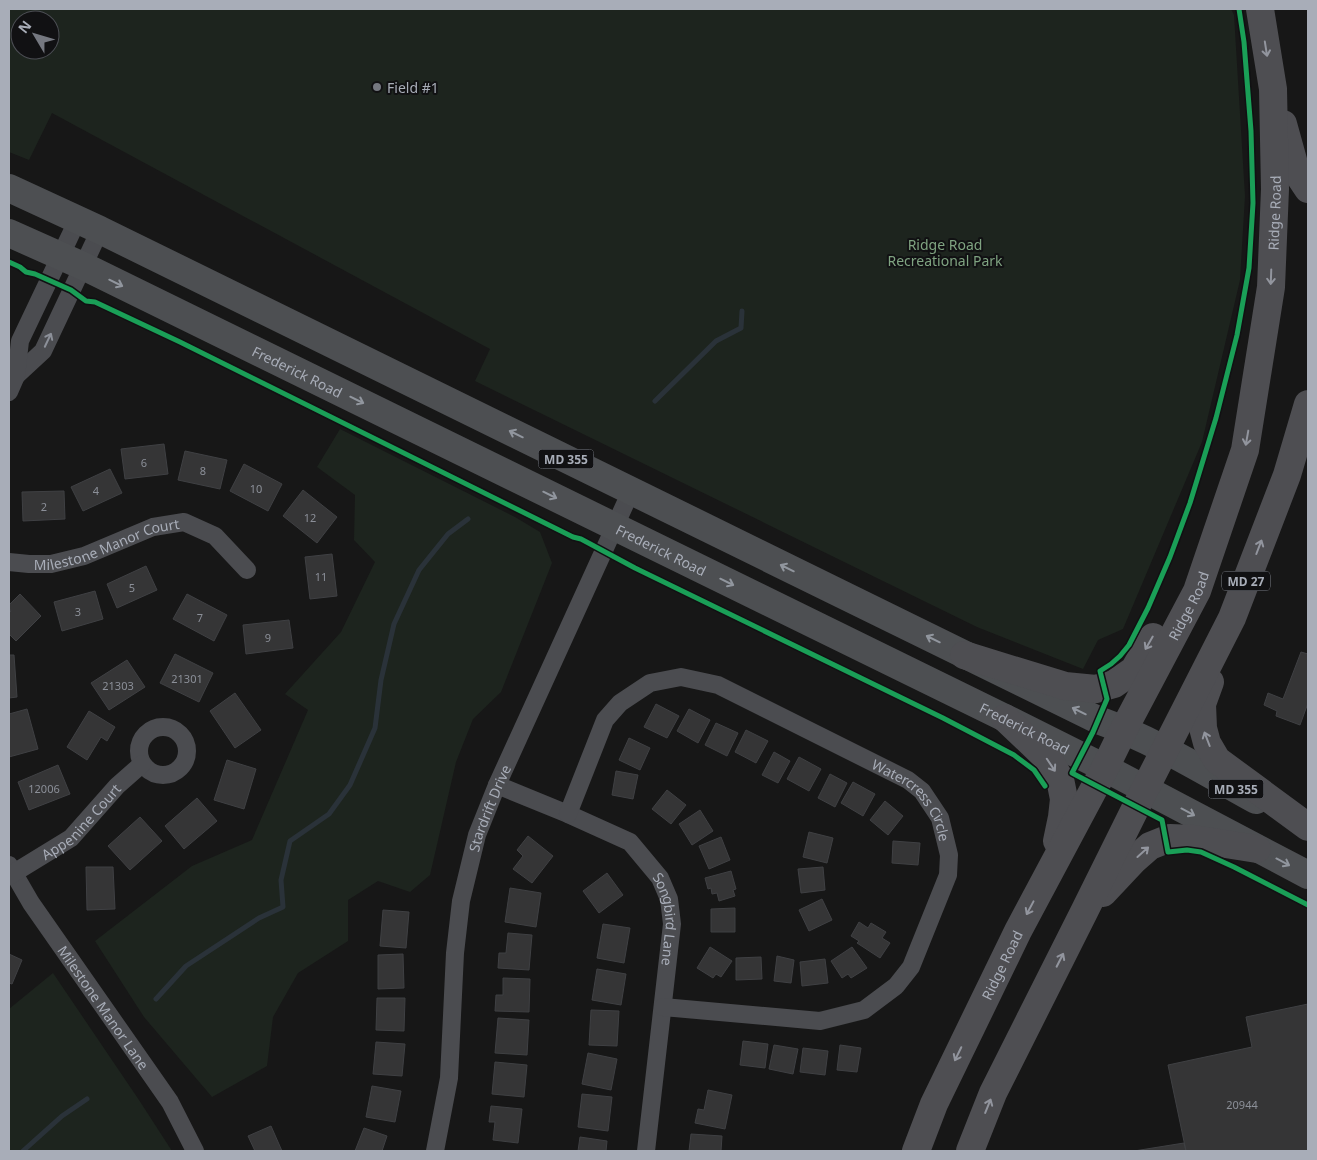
<svg xmlns="http://www.w3.org/2000/svg" width="1317" height="1160" font-family="'Noto Sans',sans-serif">
  <style>
    .green { fill: #1d241e; fill-rule: evenodd }
    .lines { fill: none; stroke-linecap: round; stroke-linejoin: round }
    .stream { stroke: #2a3239; stroke-width: 5 }
    .building { fill: #353536; stroke: #3f4043 }
    .minor { stroke: #4b4c50; stroke-width: 18 }
    .primary { stroke: #4d4f52; stroke-width: 28 }
    .trunk { stroke: #4e4e52; stroke-width: 28 }
    .cycleway-casing { stroke: #111113; stroke-width: 8 }
    .cycleway { stroke: #1a9f57; stroke-width: 5 }
    .oneway { stroke: #92959e }
    .oneway2 { stroke: #91969e }
    .oneway3 { stroke: #8c9099 }
    .poi-dot { fill: #757880; stroke: #111113; stroke-width: 2 }
    .labels { text-anchor: middle; dominant-baseline: central; stroke-width: 4; stroke-linejoin: round; paint-order: stroke }
    .number-label { font-size: 11px; fill: #8b8f98 }
    .shield { fill: #111113; stroke: #7b7e86; stroke-width: 1 }
    .shield-label { font-size: 12px; font-weight: bold; fill: #a8adb8 }
    .poi-label { font-size: 14px; fill: #a8adb8; stroke: #111113; text-anchor: start }
    .street-label { font-size: 14px; fill: #a8adb8; stroke: #111113 }
    .park-label { font-size: 14px; fill: #7fa381; stroke: #111113 }
  </style>
  <rect width="100%" height="100%" fill="#171717"/>
  <path class="green" d="M9,9H1231L1234,15L1245,196L1240,280L1202,442L1123,629L1098,640L1083,669L977,627L475,381L490,349L52,113L29,160L9,152ZM20,20H50V50H20Z
    M340,429L515,517L540,532L552,563L501,692L473,719L456,762L430,875L410,892L378,881L348,900V941L298,973L273,1017L267,1066L212,1097L144,1017L95,941L192,866L252,840L308,710L285,694L341,632L375,562L354,540L355,495L317,467Z
    M53,973L139,1100L172,1151H9V1009Z"/>
  <g class="lines">
    <path class="stream" d="M655,401L716,341L741,328L742,311
      M156,999L186,966L259,918L283,907L281,880L290,841L329,814L350,785L375,728L381,680L394,624L419,570L448,534L468,519
      M23,1151L62,1116L87,1099"/>
  </g>
  <path class="building" d="M164,444L168,474L125,479L121,449Z
    M185,451L227,460L220,489L178,480Z
    M244,464L282,484L268,511L230,491Z
    M110,469L122,493L83,511L71,487Z
    M303,490L337,517L317,543L283,516Z
    M64,491L65,519L23,521L22,492Z
    M332,554L337,596L310,599L305,557Z
    M146,566L157,590L117,608L107,584Z
    M95,591L103,619L62,631L54,602Z
    M20,594L41,616L16,641L9,634V613L11,611L9,608V605Z
    M187,594L227,615L214,641L173,619Z
    M289,620L293,648L246,654L243,625Z
    M1301,652L1308,654V703L1300,725L1276,716L1277,711L1264,705L1268,693L1283,699Z
    M175,654L213,673L199,702L160,683Z
    M9,655H14L17,697L9,698Z
    M127,660L145,687L109,710L91,683Z
    M235,693L261,730L235,748L210,711Z
    M656,704L679,716L667,738L644,727Z
    M27,709L38,749L9,757V714Z
    M689,709L710,720L698,743L677,731Z
    M89,711L115,727L107,741L101,737L87,760L67,747Z
    M716,723L738,733L727,756L705,745Z
    M746,730L768,741L756,763L735,752Z
    M629,738L650,748L640,770L619,760Z
    M774,752L790,761L778,783L762,775Z
    M799,757L821,769L809,791L787,779Z
    M227,760L256,769L244,809L214,800Z
    M58,765L70,794L29,810L18,782Z
    M616,771L638,775L633,799L612,795Z
    M830,774L847,783L835,807L818,798Z
    M853,782L875,794L863,816L841,803Z
    M667,790L686,805L671,824L652,809Z
    M197,798L217,821L184,849L165,826Z
    M885,801L903,816L888,835L870,820Z
    M700,810L713,831L692,845L679,824Z
    M140,817L162,841L130,870L108,846Z
    M809,832L833,838L827,863L803,857Z
    M528,836L553,856L532,883L513,869L523,856L517,850Z
    M721,837L730,860L709,869L699,846Z
    M893,841L920,843L918,865L892,863Z
    M86,867H113L115,909L87,910Z
    M823,867L825,890L801,893L798,869Z
    M731,871L736,889L733,890L735,896L719,901L717,893L712,894L711,888L708,889L705,878Z
    M607,873L623,895L599,913L583,891Z
    M510,888L541,893L536,927L505,922Z
    M822,899L832,920L809,931L799,910Z
    M735,908V932H711V909Z
    M383,910L409,912L406,948L380,946Z
    M859,922L868,928L871,923L886,932L882,938L890,943L880,958L857,943L859,941L851,936Z
    M603,924L630,928L624,963L597,958Z
    M508,933L532,935L529,970L498,968L499,953H506Z
    M710,947L732,961L721,977L716,974L713,978L697,968Z
    M852,947L867,968L851,978L848,974L842,978L831,961Z
    M9,954L22,960L12,984L9,983Z
    M403,954L404,988L378,989V955Z
    M777,956L794,960L791,983L774,981Z
    M761,957L762,979L736,980V958Z
    M825,959L828,983L802,986L800,962Z
    M597,969L626,974L621,1005L592,1000Z
    M503,978L530,979L529,1012L495,1011L496,995H503Z
    M377,998H405L404,1031L376,1030Z
    M1308,1004V1151H1186L1168,1065L1252,1047L1246,1017Z
    M591,1010L619,1011L617,1046L589,1045Z
    M498,1018L529,1020L527,1055L495,1053Z
    M743,1041L768,1044L765,1068L740,1065Z
    M376,1042L405,1044L402,1076L373,1074Z
    M774,1045L798,1049L793,1074L769,1069Z
    M840,1045L861,1048L857,1072L837,1070Z
    M803,1048L828,1051L825,1075L800,1072Z
    M588,1053L617,1059L611,1090L582,1084Z
    M495,1062L527,1065L524,1097L492,1094Z
    M372,1086L401,1091L395,1122L366,1117Z
    M708,1090L732,1095L725,1129L695,1123L698,1109L704,1110Z
    M582,1094L612,1097L608,1131L578,1127Z
    M491,1106L522,1109L518,1143L493,1140L495,1122H489Z
    M271,1126L282,1151H255L248,1136Z
    M364,1128L387,1136L382,1151H355Z
    M691,1134L722,1136L721,1151H689Z
    M580,1137L607,1141L606,1151H578Z
    M1184,1143L1186,1151H1134Z"/>
  <g class="lines">
    <g class="minor">
      <path d="M16,376L43,351L100,230"/>
      <path d="M9,392L16,376L20,341L78,219"/>
      <path id="s1" d="M9,562L29,564H51L84,556L153,527L184,522L215,536L247,570"/>
      <circle cx="163" cy="751" r="24"/>
      <path id="s2" d="M497,785L568,814L630,842L660,878L669,899L672,924L646,1151"/>
      <path id="s3" d="M568,814L605,720L620,703L650,683L681,677L718,685L908,780L922,791L940,818L949,855L948,875L911,967L896,986L864,1010L820,1021L663,1007"/>
      <path id="s4" d="M9,865L31,903L170,1102L195,1151"/>
      <path id="s5" d="M9,876L71,838L117,786L142,764"/>
      <path id="s6" d="M435,1151L449,1078L455,953L461,901L477,835L497,785L631,491"/>
    </g>
    <g class="primary">
      <path d="M9,188L100,230L1098,720C1154,740 1205,772 1256,800"/>
      <path id="s7" d="M9,233L83,266L1005,718L1105,768L1308,875"/>
    </g>
    <g class="trunk">
      <path d="M1283,124L1296,171L1308,189"/>
      <path d="M964,655L1065,686L1096,689L1114,684L1134,670L1153,637"/>
      <path d="M1210,682L1202,704L1203,728L1207,743L1217,760L1308,827"/>
      <path d="M1005,718L1049,760L1060,779L1064,799L1062,817L1057,841"/>
      <path d="M1103,893L1134,860L1150,846L1170,838L1194,839L1257,849"/>
      <path id="s8" d="M916,1151L934,1104L1018,931L1105,768L1124,729L1197,591L1245,450L1271,287L1275,189L1273,89L1260,9"/>
      <path d="M970,1151L993,1093L1084,912L1145,789L1232,618L1287,475L1308,404"/>
    </g>
    <defs>
      <path id="cycleway" d="M1239,9L1244,42L1251,131L1253,203L1249,268L1237,335L1216,418L1190,503L1170,557L1148,608L1129,645L1120,656L1111,664L1100,671L1107,699L1093,732L1072,773L1162,820L1168,852L1187,850L1201,852L1234,867L1308,905
        M9,262L20,267L26,272L35,274L71,290L86,301L95,302L180,342L573,537L581,539L635,568L943,718L1014,755L1034,770L1045,786"/>
    </defs>
    <use href="#cycleway" class="cycleway-casing"/>
    <use href="#cycleway" class="cycleway"/>
  </g>
  <defs><path id="oneway-shaft" d="M-6 0H5M1.5-3L5.5 0L1.5 3" fill="none" stroke-width="1.6" stroke-linecap="round" stroke-linejoin="round" transform="scale(1.25)"/></defs>
  <g class="oneway">
    <use href="#oneway-shaft" transform="translate(1266 49) rotate(81)"/>
    <use href="#oneway-shaft" transform="translate(1271 277) rotate(92)"/>
    <use href="#oneway-shaft" transform="translate(1247 438) rotate(100)"/>
    <use href="#oneway-shaft" transform="translate(1259 547) rotate(-69)"/>
    <use href="#oneway-shaft" transform="translate(1149 643) rotate(120)"/>
    <use href="#oneway-shaft" transform="translate(1207 739) rotate(-111)"/>
    <use href="#oneway-shaft" transform="translate(1051 765) rotate(56)"/>
    <use href="#oneway-shaft" transform="translate(1143 852) rotate(-42)"/>
    <use href="#oneway-shaft" transform="translate(1030 908) rotate(118)"/>
    <use href="#oneway-shaft" transform="translate(1060 960) rotate(-63)"/>
    <use href="#oneway-shaft" transform="translate(958 1054) rotate(116)"/>
    <use href="#oneway-shaft" transform="translate(988 1106) rotate(-68)"/>
  </g>
  <g class="oneway2">
    <use href="#oneway-shaft" transform="translate(116 283) rotate(26)"/>
    <use href="#oneway-shaft" transform="translate(357 400) rotate(26)"/>
    <use href="#oneway-shaft" transform="translate(516 434) rotate(-154)"/>
    <use href="#oneway-shaft" transform="translate(550 495) rotate(26)"/>
    <use href="#oneway-shaft" transform="translate(787 568) rotate(-154)"/>
    <use href="#oneway-shaft" transform="translate(727 582) rotate(26)"/>
    <use href="#oneway-shaft" transform="translate(933 639) rotate(-154)"/>
    <use href="#oneway-shaft" transform="translate(1079 711) rotate(-154)"/>
    <use href="#oneway-shaft" transform="translate(1188 812) rotate(28)"/>
    <use href="#oneway-shaft" transform="translate(1283 862) rotate(28)"/>
  </g>
  <use class="oneway3" href="#oneway-shaft" transform="translate(48 340) rotate(-65)"/>
  <circle class="poi-dot" cx="377" cy="87" r="5"/>
  <g class="labels">
    <g class="number-label">
      <text x="144" y="462">6</text>
      <text x="203" y="470">8</text>
      <text x="256" y="488">10</text>
      <text x="96" y="490">4</text>
      <text x="44" y="506">2</text>
      <text x="310" y="517">12</text>
      <text x="321" y="576">11</text>
      <text x="132" y="587">5</text>
      <text x="78" y="611">3</text>
      <text x="200" y="617">7</text>
      <text x="268" y="637">9</text>
      <text x="187" y="678">21301</text>
      <text x="118" y="685">21303</text>
      <text x="44" y="788">12006</text>
      <text x="1242" y="1104">20944</text>
    </g>
    <g class="shield">
      <rect x="538.5" y="449.5" width="55" height="19" rx="4"/>
      <rect x="1222" y="571.5" width="48" height="19" rx="4"/>
      <rect x="1208.5" y="779.5" width="55" height="19" rx="4"/>
    </g>
    <g class="shield-label">
      <text x="566" y="459">MD 355</text>
      <text x="1246" y="581">MD 27</text>
      <text x="1236" y="789">MD 355</text>
    </g>
    <g class="poi-label">
      <text x="387" y="87">Field #1</text>
    </g>
    <g class="street-label">
      <text stroke="none"><textPath href="#s8" startOffset="1015">Ridge Road</textPath></text>
      <text stroke="none"><textPath href="#s7" startOffset="320">Frederick Road</textPath></text>
      <text stroke="none"><textPath href="#s1" startOffset="101">Milestone Manor Court</textPath></text>
      <text stroke="none"><textPath href="#s7" startOffset="725">Frederick Road</textPath></text>
      <text stroke="none"><textPath href="#s8" startOffset="610">Ridge Road</textPath></text>
      <text stroke="none"><textPath href="#s7" startOffset="1130">Frederick Road</textPath></text>
      <text stroke="none"><textPath href="#s3" startOffset="459">Watercress Circle</textPath></text>
      <text stroke="none"><textPath href="#s6" startOffset="349">Stardrift Drive</textPath></text>
      <text stroke="none"><textPath href="#s5" startOffset="91">Appenine Court</textPath></text>
      <text stroke="none"><textPath href="#s2" startOffset="234">Songbird Lane</textPath></text>
      <text stroke="none"><textPath href="#s8" startOffset="205">Ridge Road</textPath></text>
      <text stroke="none"><textPath href="#s4" startOffset="171">Milestone Manor Lane</textPath></text>
    </g>
    <g class="park-label">
      <text x="945" y="244">Ridge Road<tspan x="945" dy="16">Recreational Park</tspan></text>
    </g>
  </g>
  <rect width="1317" height="1160" fill="none" stroke="#a8adb8" stroke-width="20"/>
  <g transform="translate(35 35) rotate(308)"><circle r="24" fill="#111113" stroke="#4d4f55"/>
  <path d="M0-4L9 19L0 12L-9 19Z" fill="#757880"/>
  <text y="-8" font-size="14" font-weight="bold" text-anchor="middle" fill="#a8adb8">N</text>
  </g>
</svg>
